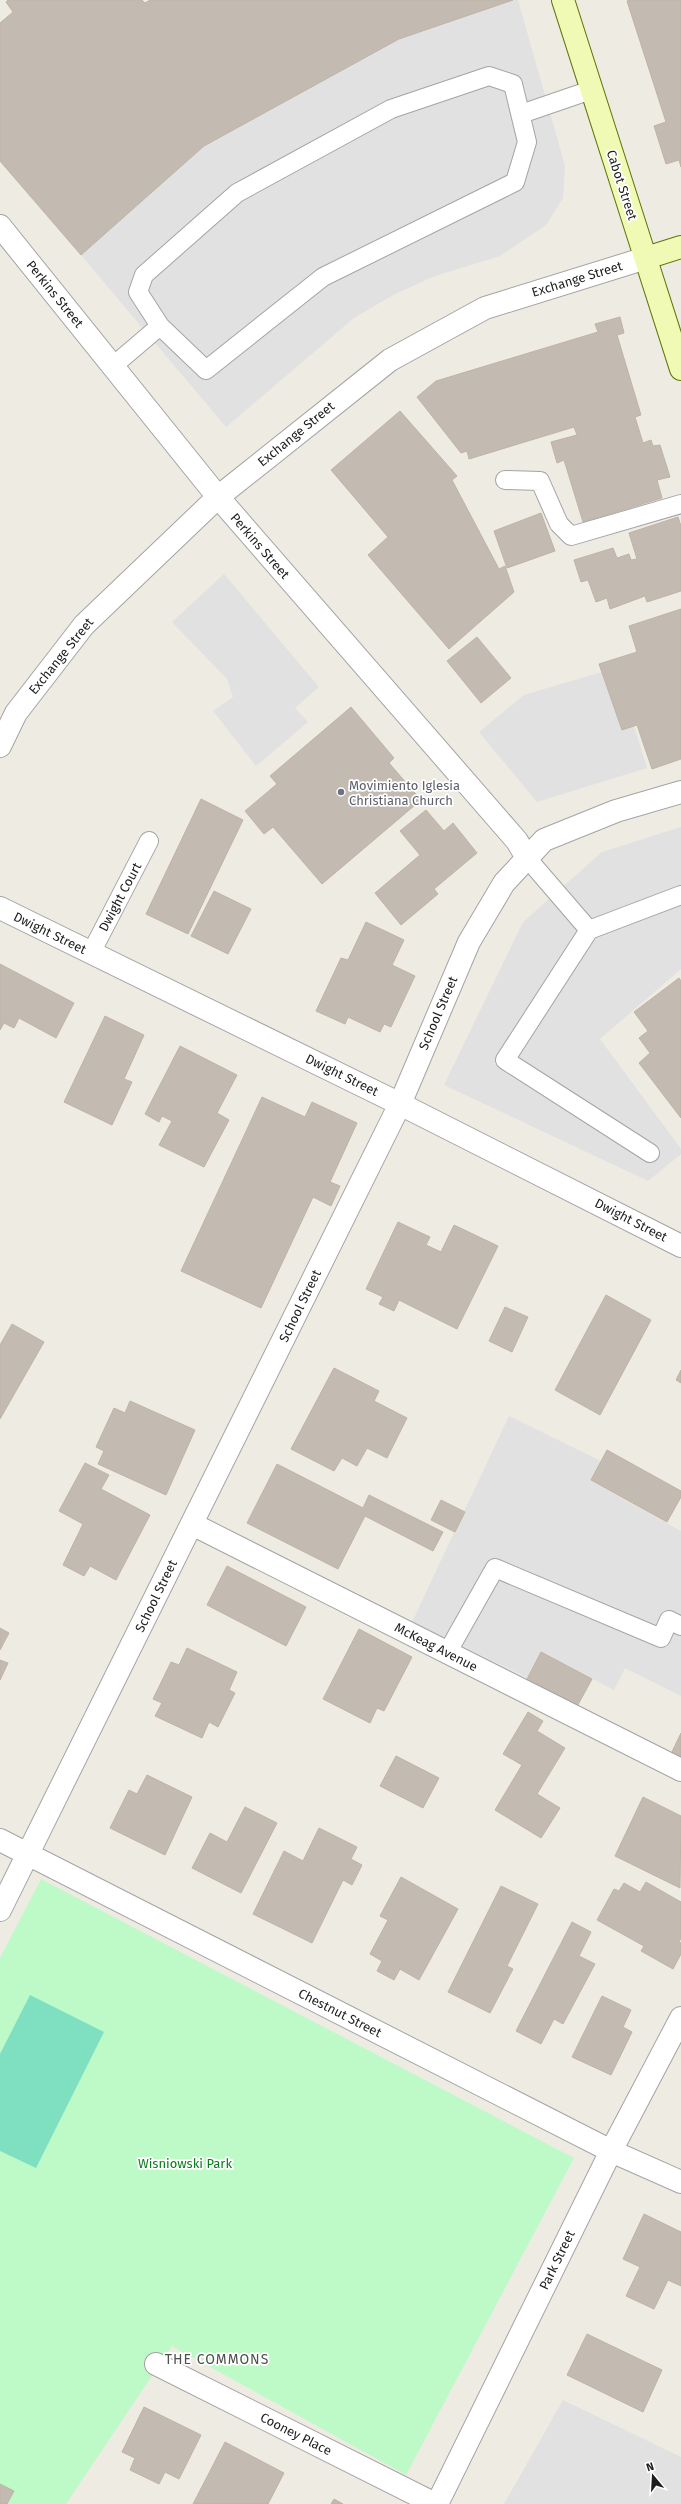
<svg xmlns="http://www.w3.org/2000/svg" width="681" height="2504" font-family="'Fira Sans',sans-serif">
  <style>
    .park { fill: #befac8 }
    .pitch { fill: #7fdfc1 }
    .parking { fill: #e1e1e1 }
    .building { fill: #c3bab2; stroke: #c0b3a5 }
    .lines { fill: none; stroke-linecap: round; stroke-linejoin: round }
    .service-casing { stroke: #a4a4a4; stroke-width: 20 }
    .minor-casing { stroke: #a4a4a4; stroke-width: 24 }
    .tertiary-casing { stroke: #a4a4a4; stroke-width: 24 }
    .secondary-casing { stroke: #5f7404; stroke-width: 24 }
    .service { stroke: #fff; stroke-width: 18 }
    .minor { stroke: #fff; stroke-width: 22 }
    .tertiary { stroke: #fff; stroke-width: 22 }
    .secondary { stroke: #f1fab5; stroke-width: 22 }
    .worship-dot { fill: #6b7280; stroke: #fff; stroke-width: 1.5 }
    .labels { text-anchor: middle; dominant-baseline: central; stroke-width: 3.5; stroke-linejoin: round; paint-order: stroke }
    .street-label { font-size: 13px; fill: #1d1d1d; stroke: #fff }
    .worship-label { font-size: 13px; fill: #5b616d; stroke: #fff; text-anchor: start }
    .park-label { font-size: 13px; fill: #0a7c1c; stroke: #fff }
    .neighbourhood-label { font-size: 14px; letter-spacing: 1px; fill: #505050; stroke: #fff }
  </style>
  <rect width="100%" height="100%" fill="#eeebe3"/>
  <path class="park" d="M41,1879L574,2158L406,2475L172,2346L66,2504H4L0,2501V1958Z"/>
  <path class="pitch" d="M30,1995L104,2032L36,2168L0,2151V2054Z"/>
  <path class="parking" d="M513,0H518L565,166L563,198L546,225L500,256L435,276L395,294L354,318L226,427L81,255L204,146L399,39Z
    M224,574L319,687L295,708L308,722L256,766L213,711L233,697L227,679L172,622Z
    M609,670L634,726L647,768L537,802L479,732L524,695Z
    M681,827V969L600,1039L681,1149V1154L648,1181L444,1085L523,922L602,852Z
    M509,1416L601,1461L591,1481L681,1531V1696L625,1668L614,1690L541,1652L528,1678L412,1622Z
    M563,2400L681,2457V2504H504Z"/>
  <path class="building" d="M8,0H142L145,3L150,0H513L399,39L204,146L81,255L0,161V23L13,12L6,2Z
    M630,0H681V167L679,160L666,164L654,126L666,122L627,1Z
    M620,317L624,333L617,335L641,415L635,417L643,443L651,440L653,446L660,445L670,477L657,480L662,498L583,522L564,460L557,463L551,442L577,435L574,427L469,459L467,451L461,453L417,397L436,381L598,332L595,324Z
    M400,411L457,476L452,480L499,569L505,566L514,592L449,649L368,555L388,537L331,470Z
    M541,513L555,551L507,568L494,531Z
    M678,517L681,526V591L647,602L645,596L610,609L607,598L596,602L588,580L581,582L574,560L613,548L617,558L629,554L631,560L637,559L629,533Z
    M681,609V759L652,769L637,725L622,730L599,664L637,652L629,626Z
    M477,637L511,678L481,703L447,661Z
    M351,707L394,758L389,763L421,800L322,884L273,827L264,834L245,811L277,784L270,776Z
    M201,799L243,820L188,934L146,914Z
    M426,810L444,831L453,823L477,853L434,889L438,894L401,925L375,893L420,855L400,831Z
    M214,891L251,909L228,954L191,936Z
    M366,922L404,940L392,965L415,976L391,1027L384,1024L380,1032L348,1017L345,1024L316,1011L341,958L348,960Z
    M0,964L74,1003L56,1038L19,1018L14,1028L4,1023L0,1030Z
    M679,978L681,981V1118L639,1063L650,1053L639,1038L648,1031L634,1012Z
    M105,1016L144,1035L124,1079L132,1082L112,1125L64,1102Z
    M180,1046L237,1075L217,1113L229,1120L204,1167L159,1145L172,1121L162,1116L159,1122L145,1114Z
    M262,1097L305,1117L312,1102L357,1123L330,1182L340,1186L331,1206L313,1197L261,1308L181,1271Z
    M398,1222L430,1237L426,1245L441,1252L454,1225L498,1246L457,1329L399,1300L394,1311L379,1304L383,1297L366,1289Z
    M606,1295L651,1320L600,1415L555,1390Z
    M505,1307L528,1317L512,1352L489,1341Z
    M12,1324L44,1342L0,1419V1345Z
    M334,1368L379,1391L374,1401L407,1418L387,1458L367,1448L357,1466L342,1458L334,1471L291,1449Z
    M681,1370V1383L676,1380Z
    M130,1401L195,1430L166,1495L98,1464L104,1451L96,1447L114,1408L125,1413Z
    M607,1450L681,1491V1497L667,1522L591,1480Z
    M85,1463L109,1475L101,1489L150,1515L116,1580L90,1566L84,1576L63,1565L83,1524L59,1511Z
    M277,1464L363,1508L369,1495L443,1532L433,1551L365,1516L338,1569L247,1523Z
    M441,1500L465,1512L455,1532L431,1520Z
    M227,1566L306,1607L286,1646L207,1605Z
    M0,1628L9,1633L0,1650Z
    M359,1629L412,1657L384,1711L377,1708L370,1723L323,1699Z
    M187,1648L237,1672L229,1690L235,1693L218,1727L209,1722L202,1738L155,1716L162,1703L153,1699L171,1662L179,1665Z
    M541,1652L592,1679L574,1712L524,1685Z
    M0,1660L8,1663L0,1680Z
    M528,1712L543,1721L537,1731L565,1748L537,1794L560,1808L541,1838L495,1810L522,1765L503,1754Z
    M681,1733V1761L670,1756Z
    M396,1756L439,1778L423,1808L380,1786Z
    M147,1775L192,1797L165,1855L110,1828L129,1790L137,1794Z
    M643,1797L681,1816L680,1888L615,1856Z
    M245,1807L277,1823L241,1893L192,1868L210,1833L227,1842Z
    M319,1828L357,1847L351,1859L362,1865L352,1885L343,1880L312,1943L253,1914L284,1851L303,1861Z
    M401,1877L458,1909L419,1980L400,1969L394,1980L377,1971L382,1961L370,1954L388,1920L380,1916Z
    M646,1882L681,1902V1938L679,1942L681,1943V1954L673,1969L641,1951L644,1946L597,1920L614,1889L619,1891L624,1883L640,1892Z
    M501,1886L538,1904L507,1966L513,1969L490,2013L448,1992Z
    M572,1922L591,1932L579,1956L595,1964L563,2024L554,2019L541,2044L516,2031Z
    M602,1996L631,2010L623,2027L632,2032L611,2075L572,2057Z
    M644,2214L681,2232V2286L668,2280L654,2309L626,2296L640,2267L623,2259Z
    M587,2334L662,2370L643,2412L567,2375Z
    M144,2407L201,2435L179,2479L165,2472L159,2484L130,2470L135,2458L122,2452Z
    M225,2442L284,2473L268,2504H193Z
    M0,2484L14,2491L7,2504H0Z
    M334,2499L343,2504H331Z"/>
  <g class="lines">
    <defs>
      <path id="service" d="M521,114L591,90
        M113,366L160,326L138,292L144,275L237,193L391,109L489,76L513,84L527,142L515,182L323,277L206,370L160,326
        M505,480L540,481L559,524L571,536L681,504
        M527,858L589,930L681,895
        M589,930L505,1060L650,1153
        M91,953L149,841
        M447,1653L495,1568L661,1638L669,1620L681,1626"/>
      <path id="minor" d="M0,226L218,497L517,841L527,858
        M0,908L400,1104L681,1246
        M192,1524L681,1770
        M0,1840L611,2151L681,2182
        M0,1910L400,1104L469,942L504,883L544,840L616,811L681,792
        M156,2364L435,2504
        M437,2504L611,2151L681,2018"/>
      <path id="tertiary" d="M0,746L16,713L84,625L218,497L390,360L485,308L646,258"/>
      <path id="secondary" d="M563,0L681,369
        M646,258L681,247"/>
    </defs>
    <use href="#service" class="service-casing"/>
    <use href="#minor" class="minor-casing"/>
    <use href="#tertiary" class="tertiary-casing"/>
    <use href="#secondary" class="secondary-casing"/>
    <use href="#service" class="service"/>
    <use href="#minor" class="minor"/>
    <use href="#tertiary" class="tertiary"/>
    <use href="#secondary" class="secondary"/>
  </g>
  <circle class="worship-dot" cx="341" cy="792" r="4"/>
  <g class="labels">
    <g class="street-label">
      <text transform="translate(622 185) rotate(72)">Cabot Street</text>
      <text transform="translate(577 279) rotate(-17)">Exchange Street</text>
      <text transform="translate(55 294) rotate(51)">Perkins Street</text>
      <text transform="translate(296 434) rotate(-39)">Exchange Street</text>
      <text transform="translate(260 546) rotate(49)">Perkins Street</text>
      <text transform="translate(61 656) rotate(-51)">Exchange Street</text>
      <text transform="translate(120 897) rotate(-62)">Dwight Court</text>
      <text transform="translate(50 933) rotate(26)">Dwight Street</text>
      <text transform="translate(438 1013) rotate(-67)">School Street</text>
      <text transform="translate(342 1075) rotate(26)">Dwight Street</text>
      <text transform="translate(631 1220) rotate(27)">Dwight Street</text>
      <text transform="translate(300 1306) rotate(-64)">School Street</text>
      <text transform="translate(156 1596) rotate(-64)">School Street</text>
      <text transform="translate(436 1647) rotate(27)">McKeag Avenue</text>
      <text transform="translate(340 2013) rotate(27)">Chestnut Street</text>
      <text transform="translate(557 2260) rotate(-64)">Park Street</text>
      <text transform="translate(296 2434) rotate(27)">Cooney Place</text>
    </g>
    <g class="worship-label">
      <text x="349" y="785">Movimiento Iglesia<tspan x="349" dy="15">Christiana Church</tspan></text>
    </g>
    <g class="park-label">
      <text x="185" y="2163">Wisniowski Park</text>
    </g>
    <g class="neighbourhood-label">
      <text x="217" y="2359">THE COMMONS</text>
    </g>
  </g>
  <g transform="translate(653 2476) rotate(342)" stroke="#ffffff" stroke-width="3" paint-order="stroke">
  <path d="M0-3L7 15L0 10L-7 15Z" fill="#1d1d1d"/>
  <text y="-6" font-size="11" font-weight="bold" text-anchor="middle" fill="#1d1d1d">N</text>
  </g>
</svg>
